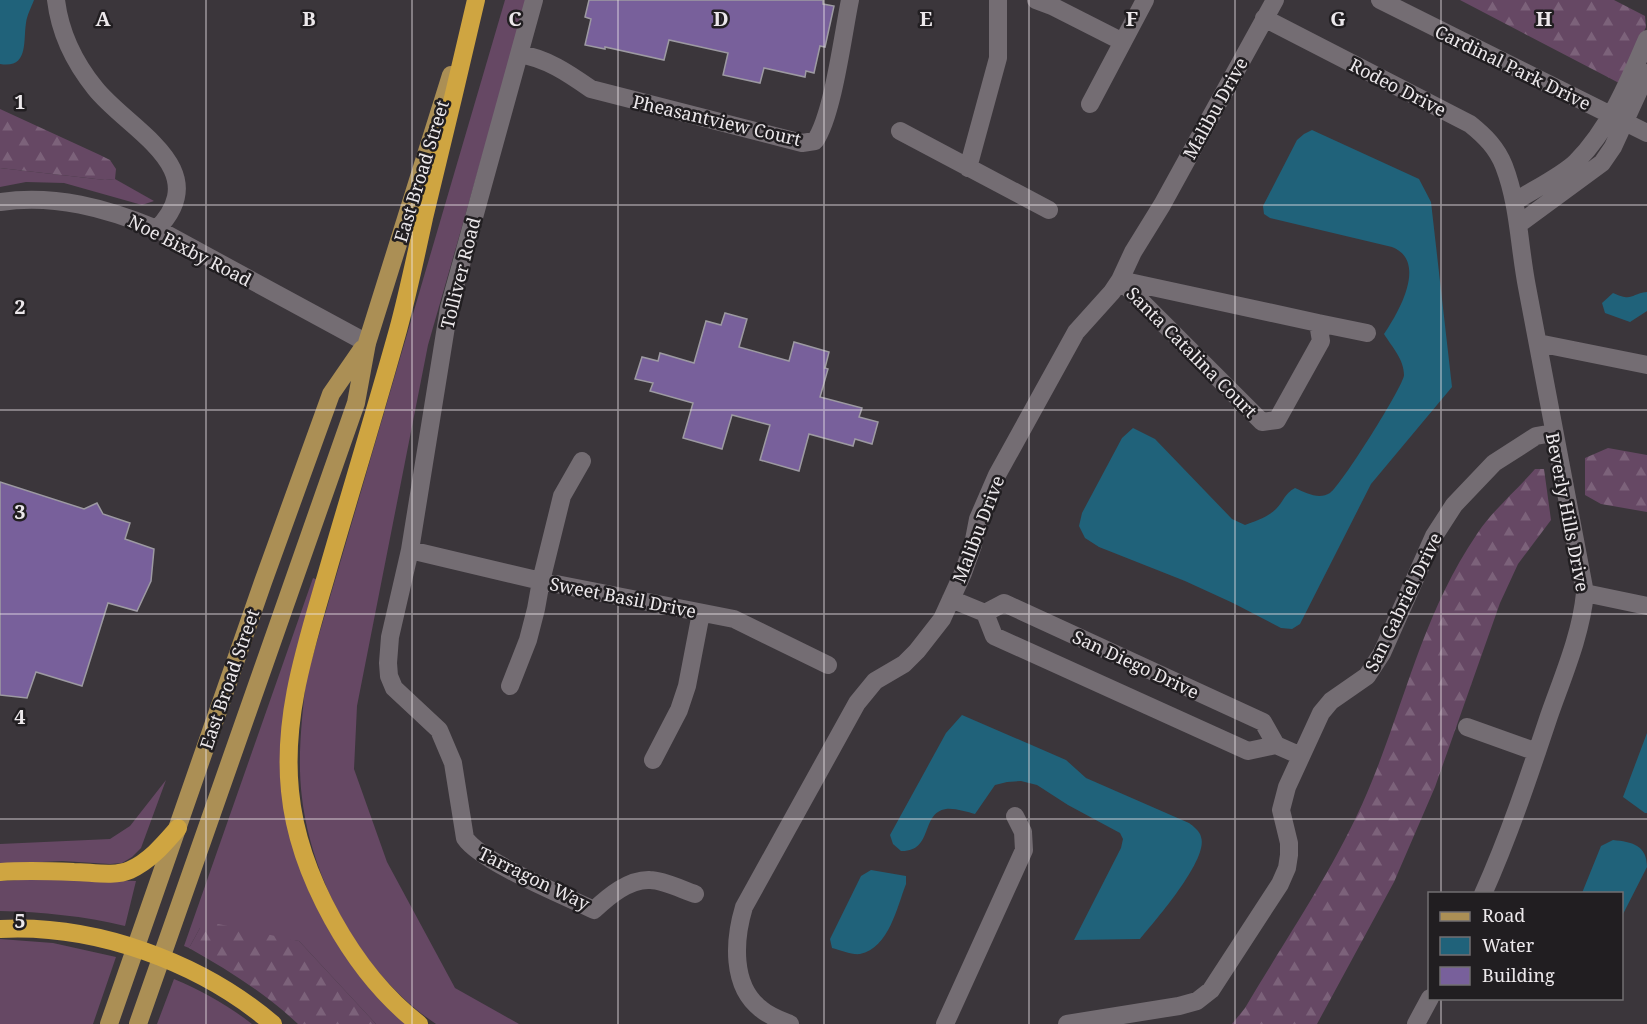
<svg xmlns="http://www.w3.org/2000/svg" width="1647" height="1024" font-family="'Noto Serif',serif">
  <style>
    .grass { fill: #664864 }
    .forest { fill: url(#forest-firs) }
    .water { fill: #20627a }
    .building { fill: #78609b; stroke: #9d9aa2; stroke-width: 1.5 }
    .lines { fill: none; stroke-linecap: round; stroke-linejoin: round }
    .minor { stroke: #746d73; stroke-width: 18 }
    .major { stroke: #ab8f55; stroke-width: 18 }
    .highway { stroke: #cfa541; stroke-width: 18 }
    .grid { fill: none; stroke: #ece8eb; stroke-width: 1.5; stroke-opacity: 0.55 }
    .labels { text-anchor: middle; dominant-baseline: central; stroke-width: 5; stroke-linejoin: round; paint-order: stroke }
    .street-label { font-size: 18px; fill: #ece8eb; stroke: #211e21 }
    .grid-label { font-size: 20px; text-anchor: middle; font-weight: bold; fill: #ece8eb; stroke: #211e21; stroke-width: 5; stroke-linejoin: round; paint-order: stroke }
  </style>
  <defs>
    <pattern id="forest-firs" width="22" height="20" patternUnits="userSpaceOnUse" patternTransform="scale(1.5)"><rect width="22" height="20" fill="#664864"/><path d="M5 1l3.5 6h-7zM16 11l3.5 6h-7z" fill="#7c627a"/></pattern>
  </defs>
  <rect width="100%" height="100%" fill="#3b363b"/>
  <path class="grass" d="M505,0H527L428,345L357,706L354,769L387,862L455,988L519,1024H436C364,976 312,883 302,798C297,758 302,719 306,679Z
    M0,168L105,180L115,179L154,201L142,205L64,183L26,182L0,187Z
    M313,578L318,580L296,652L295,851L310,894L333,937L408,1024H376L299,941L200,928L189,948L184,946Z
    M166,780L141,848L132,857L122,863L110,864L62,861L0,864V844L110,839L130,826Z
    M35,879L136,881L125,926C84,916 42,912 0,911V881Z
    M0,939L53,943L116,957L93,1024H0Z
    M174,979C202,991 228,1005 252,1024H157Z"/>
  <path class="forest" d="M1460,0H1614L1645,16L1646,27L1619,83Z
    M0,109L100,155L110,160L116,169L115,179L105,180L0,168Z
    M1608,448L1647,455V512L1601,504L1585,495V458Z
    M1535,469H1544L1551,520L1518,564L1500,603L1435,787L1394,882L1317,1024H1232L1245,1008C1288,935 1341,859 1372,781C1407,695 1424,612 1477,534C1492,511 1517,490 1535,469Z
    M209,922L299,941L376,1024H298C265,993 228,970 189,948L200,928Z"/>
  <path class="water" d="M0,0H34C31,8 27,15 26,23C23,41 29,69 0,64Z
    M1312,130L1419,179L1431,202L1452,387L1371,484L1300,624L1292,629L1281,628L1233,603L1185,581L1099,547L1085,538L1079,526L1082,513L1122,438L1133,428L1155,439L1232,519L1245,525C1255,521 1268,517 1276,509C1284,501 1284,494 1295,488C1306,493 1319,500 1330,493C1341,486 1404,385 1404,375C1404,359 1392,347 1384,334C1399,312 1428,261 1392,247L1270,218L1264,214L1263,206L1297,140L1304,134Z
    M1647,292V311L1630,322L1605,313L1602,303L1613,293C1633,302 1630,294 1647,292Z
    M962,715L1066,760L1086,778L1189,823C1193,826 1200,831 1201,837C1209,859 1155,921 1140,939L1074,940L1121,848L1123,839L1120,833L1068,805L1037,785L1021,781L1007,782L995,785L975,814C967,812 955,808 946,809C920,813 934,852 901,851L893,844L890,835L946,733Z
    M1647,733V813H1645L1623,797Z
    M1613,840C1632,842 1647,845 1647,867L1622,916V894L1582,893L1601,846Z
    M871,870L906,876V884C897,907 889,948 860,954C852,955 840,950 832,948L830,939L861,876Z"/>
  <path class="building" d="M589,0H823V4L834,6L825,47L820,46L814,73L806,71L805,77L764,68L760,83L723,75L728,53L669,40L664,60L605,47V49L585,45L591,19L585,17Z
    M725,313L747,319L739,347L789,361L794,342L829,352L825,368L828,369L820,397L862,408L859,417L878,422L872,444L855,439L853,446L809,434L799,471L760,460L770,425L732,415L722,449L683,438L693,403L650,391L653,383L635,379L642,357L658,361L660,353L694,363L706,321L721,325Z
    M0,482L84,509L97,503L103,514L130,523L125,539L154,549L151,581L137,611L108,603L82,686L36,672L27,698L0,695Z"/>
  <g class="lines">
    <path class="minor" d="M56,0C60,33 74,62 95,88C128,130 216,168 157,229
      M534,0L449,308L410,550L390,637L388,663L389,676L394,688L439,730L453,763L465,838C481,862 565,896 594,910C609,896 629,879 650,880C663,880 683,890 695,894
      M1036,0L1052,6L1123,42
      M1380,0L1647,133
      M1264,18L1470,124C1485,136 1497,148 1504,166C1519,205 1519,246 1527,287C1546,389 1565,491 1585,593C1581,635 1563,676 1549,716C1529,776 1509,836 1483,894
      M519,54C546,58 568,73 591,89L802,143L815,141C833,115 843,34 850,0
      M1090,104L1145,0
      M900,131L1049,210
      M968,168L998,58V0
      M0,202C55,194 106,208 157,229L367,343
      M1514,202C1531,191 1563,175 1576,162C1609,129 1629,81 1647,39
      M1519,224L1602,163L1613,147L1647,73
      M1120,280L1318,323L1321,341L1277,420L1262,422Z
      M1318,323L1367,333
      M1538,343L1647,365
      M410,550L541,581L734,619L828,665
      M1585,593L1647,606
      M951,599L985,613L994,636L1248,751L1276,745L1301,756
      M985,613L1004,603L1263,722L1276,745
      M510,686L528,640L536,609L541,581L562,496L582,461
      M1467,727L1537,752
      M653,760L679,710L687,686L701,613
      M790,1024C780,1020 769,1016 761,1009C731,986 734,940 744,907L857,703L875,681L904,664L917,651L942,619L963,573L973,545L978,519L997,475L1076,332L1112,292L1120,280L1133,252L1162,205L1275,0
      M945,1024L1024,850L1023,832L1015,816
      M1067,1024L1179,1006L1197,1001L1211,990L1280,884L1287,868L1289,855V843L1281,810L1287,787L1321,713L1331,701L1367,676L1382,653L1434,536L1454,505L1494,463L1536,436L1553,433
      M1416,1024L1430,998"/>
    <path class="major" d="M109,1024L263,582L331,394L362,349
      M138,1024L356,403L367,343L451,75"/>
    <path class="highway" d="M0,872C25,870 50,871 74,872C91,872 114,877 130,870C150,861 164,844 178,828
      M0,929C96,924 200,962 273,1024
      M419,1024C353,973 298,874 290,791C282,713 308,640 329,566C352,487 376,409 398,330C408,293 416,255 424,218C442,145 459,73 476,0"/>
  </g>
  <path class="grid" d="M206,0V1024M412,0V1024M618,0V1024M824,0V1024M1029,0V1024M1235,0V1024M1441,0V894M0,205H1647M0,410H1647M0,614H1647M0,819H1647M1441,998V1024"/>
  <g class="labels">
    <g class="street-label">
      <text transform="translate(1513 67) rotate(26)">Cardinal Park Drive</text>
      <text transform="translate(1398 87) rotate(27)">Rodeo Drive</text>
      <text transform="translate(1215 108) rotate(-61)">Malibu Drive</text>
      <text transform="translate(717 120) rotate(13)">Pheasantview Court</text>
      <text transform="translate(421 171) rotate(-73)">East Broad Street</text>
      <text transform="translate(190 250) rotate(27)">Noe Bixby Road</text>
      <text transform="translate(460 273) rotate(-76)">Tolliver Road</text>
      <text transform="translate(1192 352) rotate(45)">Santa Catalina Court</text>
      <text transform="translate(1568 512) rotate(79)">Beverly Hills Drive</text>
      <text transform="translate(978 529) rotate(-69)">Malibu Drive</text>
      <text transform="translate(623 597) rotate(11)">Sweet Basil Drive</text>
      <text transform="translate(1403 602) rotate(-64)">San Gabriel Drive</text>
      <text transform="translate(1136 664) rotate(25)">San Diego Drive</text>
      <text transform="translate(229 679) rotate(-71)">East Broad Street</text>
      <text transform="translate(534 878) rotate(26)">Tarragon Way</text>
    </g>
  </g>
  <g class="grid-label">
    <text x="103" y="26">A</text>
    <text x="309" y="26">B</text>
    <text x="515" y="26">C</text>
    <text x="721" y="26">D</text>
    <text x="926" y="26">E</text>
    <text x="1132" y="26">F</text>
    <text x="1338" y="26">G</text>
    <text x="1544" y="26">H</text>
    <text x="20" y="109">1</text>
    <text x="20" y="314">2</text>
    <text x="20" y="519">3</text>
    <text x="20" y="724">4</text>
    <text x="20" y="928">5</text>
  </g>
  <rect x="1428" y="892" width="195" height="108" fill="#211e21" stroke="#726f72" stroke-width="1.5"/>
  <rect x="1440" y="912" width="30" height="9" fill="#ab8f55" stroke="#726f72" stroke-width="1.5"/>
  <text x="1482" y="922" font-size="18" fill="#ece8eb">Road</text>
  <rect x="1440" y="937" width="30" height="18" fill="#20627a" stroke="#726f72" stroke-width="1.5"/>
  <text x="1482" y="952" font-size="18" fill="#ece8eb">Water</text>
  <rect x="1440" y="967" width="30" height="18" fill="#78609b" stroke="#726f72" stroke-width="1.5"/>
  <text x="1482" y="982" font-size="18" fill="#ece8eb">Building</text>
</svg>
